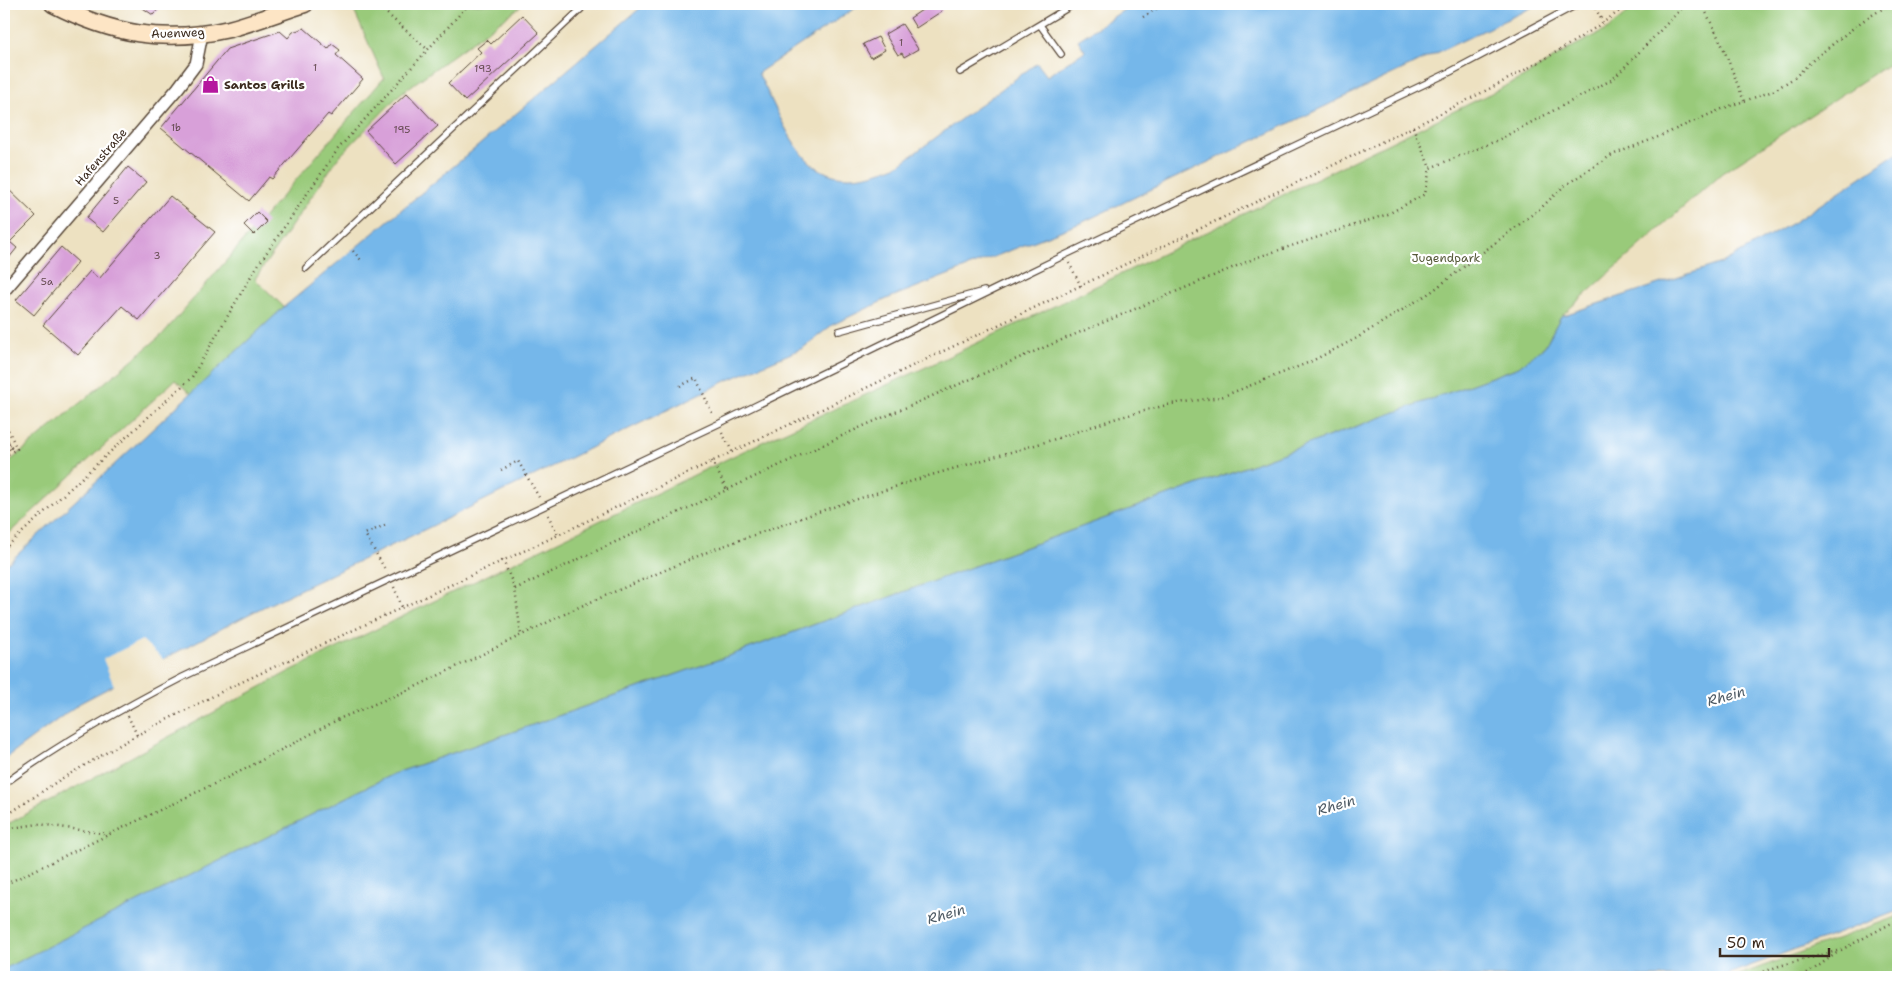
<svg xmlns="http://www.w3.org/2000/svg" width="1902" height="981" font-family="'Shantell Sans',sans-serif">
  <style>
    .green { fill: #99ca7a; stroke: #6a7a4c }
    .water { fill: #74b7ea; stroke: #587084 }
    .pier { fill: #ede1c1 }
    .building { fill: #d8a0d9 }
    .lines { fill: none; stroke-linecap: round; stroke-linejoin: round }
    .lane-casing { stroke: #564536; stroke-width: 8 }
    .street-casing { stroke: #564536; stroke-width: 14 }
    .secondary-casing { stroke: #564536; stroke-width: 19 }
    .path { stroke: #564536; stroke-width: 2.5; stroke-dasharray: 1 4; stroke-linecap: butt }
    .lane { stroke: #fff; stroke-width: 5.5 }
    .street { stroke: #fff; stroke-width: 11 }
    .secondary { stroke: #fde5c5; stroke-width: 16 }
    .labels { text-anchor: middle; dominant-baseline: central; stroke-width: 4.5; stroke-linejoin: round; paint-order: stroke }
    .number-label { font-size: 10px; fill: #62484d }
    .street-label { font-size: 12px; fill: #3b2a1e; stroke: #fff }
    .poi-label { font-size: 12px; font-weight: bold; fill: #3b2a1e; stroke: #fff; text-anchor: start }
    .park-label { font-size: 12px; fill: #575a3a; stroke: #fff }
    .water-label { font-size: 14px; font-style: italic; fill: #4f5b65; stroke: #fff }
  </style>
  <rect width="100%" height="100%" fill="#fff"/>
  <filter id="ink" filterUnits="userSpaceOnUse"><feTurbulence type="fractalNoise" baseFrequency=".02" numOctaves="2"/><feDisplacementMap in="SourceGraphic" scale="10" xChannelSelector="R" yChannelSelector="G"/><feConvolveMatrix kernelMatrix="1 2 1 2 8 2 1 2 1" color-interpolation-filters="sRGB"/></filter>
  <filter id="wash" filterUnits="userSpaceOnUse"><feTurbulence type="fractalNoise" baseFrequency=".0096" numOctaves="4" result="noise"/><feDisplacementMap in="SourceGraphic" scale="20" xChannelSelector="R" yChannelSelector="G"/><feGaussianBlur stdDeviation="1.12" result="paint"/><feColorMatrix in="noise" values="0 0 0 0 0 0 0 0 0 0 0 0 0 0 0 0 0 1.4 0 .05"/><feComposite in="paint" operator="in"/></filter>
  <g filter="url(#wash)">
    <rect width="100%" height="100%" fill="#ede1c1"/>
    <path class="green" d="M351,4H524L400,94L338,158L255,279L284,307L191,394L175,380L4,538V466L162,335L384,78Z
      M1638,4H1898V58L1722,173L1561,316L1545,346L1519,367L720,659L393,774L4,969V826L290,671L760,443L935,363L1115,277L1522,78L1574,46L1608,29Z
      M1898,916V977H1734Z"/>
    <path class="water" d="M645,4H861L758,73C794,142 807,205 900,164L1037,63L1047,76L1085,51L1078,40L1133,4H1536L1537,5L1083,222L889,298L832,325L803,348L726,381L428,528L253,612L80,703L4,759V567L284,307L478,146Z
      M1898,152V911L1720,977H4V969L19,961L393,774L720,659L1519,367L1545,346L1561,316L1722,263L1796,221Z"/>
    <path class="pier" d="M142,640L165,661L115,688L103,659Z"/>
    <g id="blocks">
      <path class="building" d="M137,4H163L153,15Z
        M931,4H937L942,11L916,28L910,18Z
        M522,15L539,33L465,101L448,83L481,52L477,48L487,40L491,44Z
        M902,24L918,49L904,57L902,53L898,55L885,34Z
        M304,28L328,49L332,44L340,50L336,55L363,79L331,116L328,114L272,179L269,177L249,201L161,128L227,49L280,31L288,38L293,32Z
        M878,37L885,50L871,58L863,44Z
        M407,93L438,126L396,164L366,131Z
        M128,167L146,182L103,232L86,218Z
        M4,185L36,216L10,242L17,248L4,264Z
        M170,196L215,232L139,320L122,306L78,355L43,325L90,271L99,279Z
        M257,212L267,222L254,235L244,225Z
        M61,247L78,262L34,315L16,300Z
        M4,433L12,448L4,452Z"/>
    </g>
  </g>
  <g filter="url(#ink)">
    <use href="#blocks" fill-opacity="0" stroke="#564536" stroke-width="1"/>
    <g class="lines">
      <defs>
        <path id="lane" d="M1040,25L1061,54
          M960,72L1074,4
          M306,268L581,9V4
          M839,331L984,291
          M4,784C60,743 121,709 183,677L718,424L1065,255L1450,72L1578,4"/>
        <path id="street" d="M4,291L178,88L196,64L202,34"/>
        <path id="secondary" d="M53,4C111,34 164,44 229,29C255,22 280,12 305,4"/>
      </defs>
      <use href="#lane" class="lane-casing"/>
      <use href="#street" class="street-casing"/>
      <use href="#secondary" class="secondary-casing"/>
      <path class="path" d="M376,4L427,49
        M1593,4L1603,22
        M1702,4L1723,47L1744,101
        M1143,17L1164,4
        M1413,127L1430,168
        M353,251L361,260
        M1069,263L1081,286
        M680,386L696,378L713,415
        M4,421L17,449L4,456
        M722,433L732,451
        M712,461L727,490
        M501,470L518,461L540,499
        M548,515L558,535
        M385,525L365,534L386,571
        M4,549L192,377L254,271L338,149L469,4
        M503,560L515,589L521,635
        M394,587L402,607
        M515,589L859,428L1012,361L1258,257L1388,214L1425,194L1430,168L1496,141L1613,79L1686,4
        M128,716L137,735
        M4,817L61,779L137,735L231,687L558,535L1413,127C1488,90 1562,54 1629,4
        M4,829L39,824L108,834
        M4,877L8,883L245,769L341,718L413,688L579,607L712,550L824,510L928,476L1052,440L1117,418L1171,404L1221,397L1310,362L1357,338L1431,292L1542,207L1564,186L1612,155L1658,137L1724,108L1773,91L1794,78L1814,59L1861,22L1890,4
        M4,886L8,883
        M1750,977L1779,966L1841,950L1890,924L1898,922
        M1803,977L1838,952"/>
      <use href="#lane" class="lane"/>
      <use href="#street" class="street"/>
      <use href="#secondary" class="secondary"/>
    </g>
  </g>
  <defs>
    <symbol id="shop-bare" viewBox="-9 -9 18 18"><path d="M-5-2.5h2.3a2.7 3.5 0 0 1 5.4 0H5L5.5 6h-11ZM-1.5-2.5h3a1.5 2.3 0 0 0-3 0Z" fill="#b5179e" stroke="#fff" stroke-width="2.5" paint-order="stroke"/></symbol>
  </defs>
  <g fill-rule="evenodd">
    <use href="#shop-bare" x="198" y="72" width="25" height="25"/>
  </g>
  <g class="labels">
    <g class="number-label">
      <text x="901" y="42">1</text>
      <text x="315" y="67">1</text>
      <text x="483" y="68">193</text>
      <text x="176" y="127">1b</text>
      <text x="402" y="129">195</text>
      <text x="116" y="200">5</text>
      <text x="157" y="255">3</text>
      <text x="47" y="281">5a</text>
    </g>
    <g class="street-label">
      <text transform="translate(178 33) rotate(-2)">Auenweg</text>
      <text transform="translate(101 157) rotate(-49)">Hafenstraße</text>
    </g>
    <g class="poi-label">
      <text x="224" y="85">Santos Grills</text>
    </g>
    <g class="park-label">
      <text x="1446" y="258">Jugendpark</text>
    </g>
    <g class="water-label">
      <text transform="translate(1726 696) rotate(-16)">Rhein</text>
      <text transform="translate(1336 805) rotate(-16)">Rhein</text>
      <text transform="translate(946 914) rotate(-16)">Rhein</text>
    </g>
  </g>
  <rect width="1902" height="981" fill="none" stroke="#fff" stroke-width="20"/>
  <path d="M1720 948v8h109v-8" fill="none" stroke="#3b2a1e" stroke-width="2.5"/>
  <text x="1727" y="948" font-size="15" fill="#3b2a1e" stroke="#ffffff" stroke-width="4" paint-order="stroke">50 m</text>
</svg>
